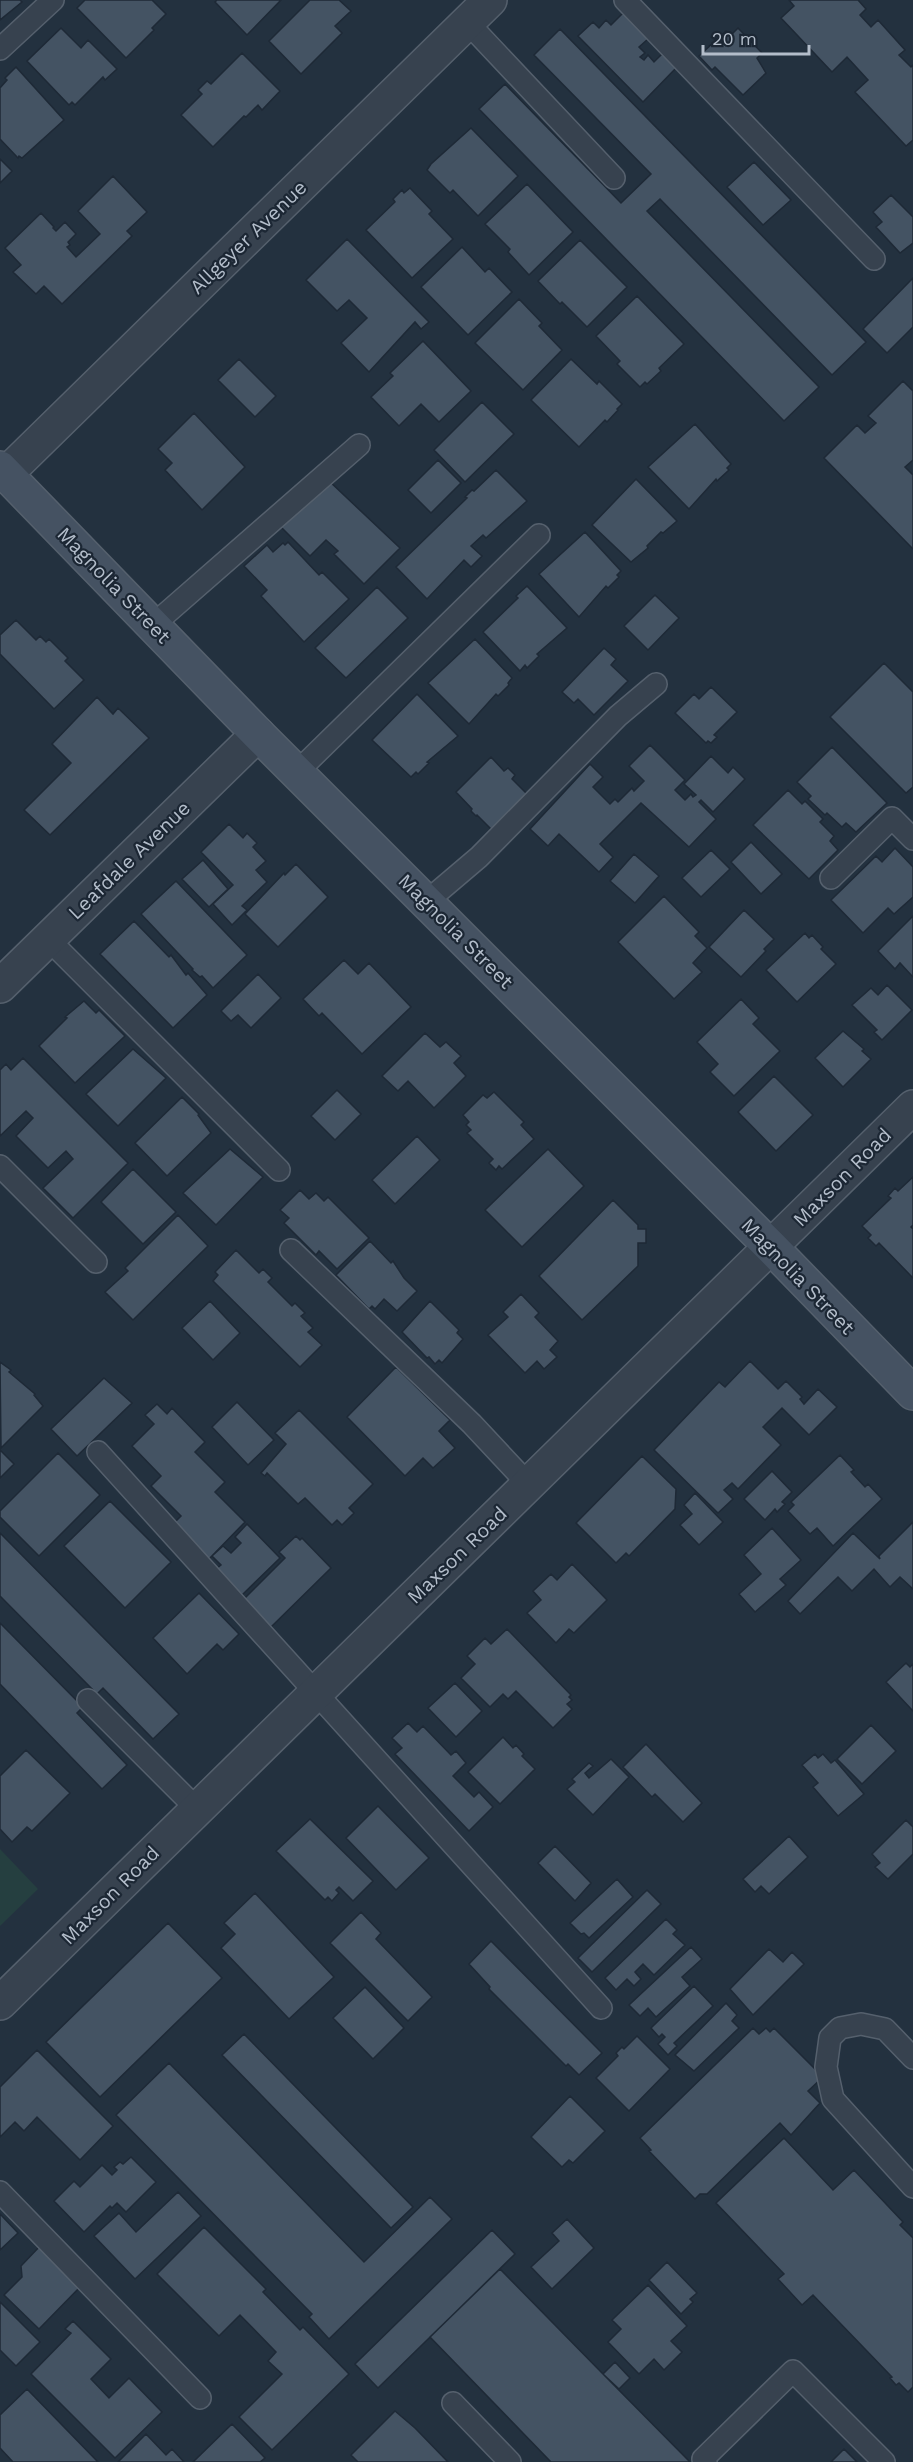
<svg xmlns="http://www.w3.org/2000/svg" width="913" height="2462" font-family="'Work Sans',sans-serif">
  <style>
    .green { fill: #253f40 }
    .building { fill: #445363; stroke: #1e2936; stroke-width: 1.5 }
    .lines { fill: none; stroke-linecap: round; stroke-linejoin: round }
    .lane-casing { stroke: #55606d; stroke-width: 24 }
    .street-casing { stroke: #55606d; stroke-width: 36 }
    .secondary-casing { stroke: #55606d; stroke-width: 36 }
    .lane { stroke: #37424f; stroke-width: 21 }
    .street { stroke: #37424f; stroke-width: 33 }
    .secondary { stroke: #455262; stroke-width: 33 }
    .labels { text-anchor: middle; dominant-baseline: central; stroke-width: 4.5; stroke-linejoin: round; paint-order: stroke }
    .street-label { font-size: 20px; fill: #b3bdca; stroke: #1c2734 }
  </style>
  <rect width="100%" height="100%" fill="#23313f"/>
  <path class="green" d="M0,1849L38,1889L0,1926Z"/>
  <path class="building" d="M0,0H20L22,2L0,20Z
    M85,0H152L166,14L152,28L154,30L126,58L77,8Z
    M217,0H281L247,35L215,2Z
    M310,0H339L351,11L335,26L342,33L301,74L269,41Z
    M789,0H858L866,9L860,15L871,27L878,20L905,50L899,55L911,67L913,65V140L906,146L855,92L868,80L847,57L832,72L781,18L794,6Z
    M623,13L648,39L639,47L645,53L640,57L644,60L648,55L654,62L662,54L676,68L643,102L578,36L593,22L599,28L606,20L611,25Z
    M61,28L81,48L88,40L117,69L105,80L103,77L75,105L72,102L69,105L27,61Z
    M738,28L762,53L757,58L766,73L743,95L715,67L712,70L699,56L726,31L731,35Z
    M560,29L866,342L832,375L660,199L647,211L819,387L784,421L479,109L505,84L621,203L651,174L534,55Z
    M242,53L280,91L262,110L258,105L246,117L244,116L213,147L181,115L202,94L198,90L207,81L211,84Z
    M16,67L64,120L22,158L19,156L18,158L0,139V88L7,80L5,78Z
    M471,128L518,176L478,216L453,190L450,193L427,170L431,164Z
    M0,159L12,171L0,183Z
    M754,162L791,200L763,225L727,187Z
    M113,176L147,212L127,231L132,236L62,304L44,286L36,294L13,272L21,265L5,248L41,213L54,227L53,228L56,231L65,222L76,234L68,242L70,245L67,247L76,257L100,234L78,211Z
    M527,184L573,232L529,275L508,252L510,249L485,224Z
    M410,188L432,211L429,214L453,239L412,278L366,230L395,202L393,199L402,190L404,193Z
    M891,195L913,217V243L900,253L876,227L882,222L873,212Z
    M347,239L429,322L421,329L415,322L369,372L341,343L367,318L349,300L337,311L306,280Z
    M580,240L627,287L587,327L562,302L560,304L538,281Z
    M462,247L485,272L489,268L512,292L468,335L421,287Z
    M913,278V327L887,353L863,329Z
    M637,296L684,344L659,368L661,371L647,384L645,382L640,387L617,364L620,361L596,336Z
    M519,299L542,323L539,326L562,350L523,390L475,343Z
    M423,341L471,391L439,422L421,404L399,426L371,397L393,376L390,373Z
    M239,359L276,396L255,417L218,380Z
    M571,359L597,384L599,381L622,404L617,409L618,410L607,422L605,420L579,447L531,400Z
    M903,381L913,391V460L905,467L913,475V549L824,458L857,425L865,433L876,423L868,416Z
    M482,402L514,434L465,482L434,450Z
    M194,413L245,467L202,510L165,470L172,463L158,449Z
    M695,424L731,464L727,468L729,470L717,481L716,479L689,509L648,467Z
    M438,460L461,483L431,513L408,490Z
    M496,470L527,501L486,538L483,535L471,546L482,556L471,567L464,560L427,599L396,567L467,498L465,497L472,490L474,491Z
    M636,479L677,521L663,533L661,532L647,546L648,548L631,562L592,525Z
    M328,480L400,548L364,584L334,554L338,551L326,540L310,556L281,527Z
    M585,532L621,571L617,575L619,577L608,588L606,586L579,617L539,574Z
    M288,542L319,575L322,572L349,599L304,642L261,596L267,590L244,566L267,545L273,552L283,543L285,545Z
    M527,586L567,628L537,654L539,656L527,668L525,665L520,671L483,632L518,598L516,596Z
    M377,587L408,618L346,678L315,648Z
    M655,595L679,618L648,650L624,626Z
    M16,620L36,640L40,636L46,642L49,639L68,658L65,661L84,680L54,709L0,654V635Z
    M475,639L512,678L508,683L509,685L498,696L496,694L469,724L428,683Z
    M604,648L616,659L611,665L628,681L594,715L578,699L574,703L562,692Z
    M884,663L913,692V787L906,793L830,717Z
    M711,687L737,712L714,735L717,737L711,743L708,741L706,743L675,713L694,694L699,699Z
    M417,694L458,736L427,762L429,763L418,774L416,772L411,777L372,740Z
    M97,697L113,714L118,708L149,738L50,835L24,810L71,763L52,744Z
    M650,745L685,780L675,790L685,800L691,794L693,797L696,795L684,784L711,756L728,773L733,767L745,779L713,812L701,800L699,802L716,819L689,847L641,803L600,844L613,857L599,872L559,834L548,846L530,829L590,764L603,777L593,787L610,804L615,799L618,802L632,788L634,791L644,781L629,766Z
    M832,747L887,803L856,832L846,823L842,827L827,813L825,815L808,799L811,796L797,782Z
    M491,757L504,771L508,768L515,775L512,779L530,797L494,832L477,815L476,816L471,811L472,809L456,792Z
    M788,790L802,804L805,801L823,819L820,822L834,836L830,841L838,850L809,879L753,825Z
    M229,824L243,838L247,833L257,843L253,847L266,861L256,870L267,882L242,906L247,910L232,925L213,904L233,885L201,852Z
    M751,842L782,874L761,894L731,862Z
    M895,848L913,867V897L894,914L888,908L863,933L831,900L876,856L882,862Z
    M711,850L730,869L701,897L682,878Z
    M634,854L659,876L635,903L610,881Z
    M203,860L228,889L209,907L182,879Z
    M296,864L328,897L278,947L245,914L284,873L285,875Z
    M176,881L247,955L213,988L202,976L200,977L192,970L193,969L141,914Z
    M664,896L699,932L695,936L707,948L693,963L702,972L674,999L618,942Z
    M744,910L774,939L764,949L766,951L741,977L709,947Z
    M913,916V977L900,963L895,969L878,951Z
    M134,921L169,957L171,955L186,975L188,973L207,995L173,1028L100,954Z
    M805,933L809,938L812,935L823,947L821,949L836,964L797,1002L766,970Z
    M344,960L358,974L369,963L411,1007L362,1054L322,1013L319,1016L303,999Z
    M258,974L281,998L251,1028L238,1015L231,1021L221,1011Z
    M887,985L912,1010L882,1040L874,1032L877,1030L852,1005L871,988L878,995Z
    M741,999L759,1018L753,1024L780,1051L734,1096L710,1072L718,1064L697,1042Z
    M84,1001L96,1013L99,1010L125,1036L75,1083L39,1046L67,1018L65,1017Z
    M843,1031L864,1049L862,1051L871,1059L843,1087L815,1058Z
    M425,1033L440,1047L446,1042L461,1056L454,1063L466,1076L434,1108L408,1081L398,1091L382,1076Z
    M133,1049L166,1078L118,1126L86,1094Z
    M23,1058L128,1163L73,1218L43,1188L73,1159L66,1151L48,1168L16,1136L33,1118L26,1111L0,1136V1070L6,1064L11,1070Z
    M774,1076L813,1115L776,1151L738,1112Z
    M337,1090L361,1114L335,1140L311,1116Z
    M494,1092L524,1122L521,1125L534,1139L502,1169L499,1166L496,1170L489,1163L493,1159L467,1133L471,1130L466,1125L469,1122L463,1115L483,1095L487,1098Z
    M182,1097L199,1114L198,1115L211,1133L167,1176L135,1143Z
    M417,1136L440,1160L395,1204L372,1180Z
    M230,1149L263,1177L216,1225L183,1193Z
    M548,1149L584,1186L522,1247L485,1210Z
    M133,1169L176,1212L143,1244L101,1202Z
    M913,1177V1225L911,1227L913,1229V1278L879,1243L876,1246L868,1238L871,1235L862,1226L891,1198L888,1196L895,1188L898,1191Z
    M300,1190L309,1199L316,1193L324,1201L328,1197L369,1238L337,1269L319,1251L316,1255L284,1223L289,1218L280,1210Z
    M613,1200L638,1225V1229H646V1243H638V1266L582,1320L539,1276Z
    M178,1215L208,1246L133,1320L105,1292L128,1271L125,1268Z
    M370,1241L391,1263L393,1261L404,1278L417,1291L397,1311L384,1299L375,1309L372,1306L369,1309L336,1275Z
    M236,1250L259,1273L263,1269L272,1278L268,1282L292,1306L295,1303L305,1313L301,1316L313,1328L308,1332L322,1345L300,1367L213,1281L218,1275L215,1272Z
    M521,1294L539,1313L535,1317L558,1341L550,1350L557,1357L544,1369L537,1361L525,1373L488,1335L508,1317L503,1312Z
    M210,1301L240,1333L213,1360L182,1328Z
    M430,1301L459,1330L457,1333L463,1339L442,1363L439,1360L435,1364L429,1357L427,1358L402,1332Z
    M750,1361L778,1389L786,1381L802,1397L800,1399L804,1404L818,1389L837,1407L809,1435L782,1408L763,1427L781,1445L738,1489L732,1483L724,1490L733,1499L718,1513L654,1450L719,1382L725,1387Z
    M0,1362L11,1370L9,1372L35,1394L34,1395L43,1406L1,1448Z
    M396,1367L450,1420L439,1431L455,1448L433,1468L423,1458L405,1476L347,1417Z
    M104,1378L132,1403L77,1456L51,1429Z
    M237,1402L274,1440L248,1465L212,1427Z
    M157,1404L167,1414L172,1408L205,1442L195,1452L225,1482L215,1492L245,1522L207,1561L172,1525L181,1516L151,1486L161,1476L132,1446L154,1424L145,1415Z
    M299,1410L373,1484L349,1508L354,1513L342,1525L337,1520L332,1525L305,1498L298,1504L267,1473L265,1476L261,1473L286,1444L275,1433Z
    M0,1450L14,1464L0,1478Z
    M58,1453L100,1495L39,1556L0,1517V1511Z
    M840,1455L854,1470L851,1472L865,1487L868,1484L882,1499L833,1546L817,1528L810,1534L788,1511L794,1505L791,1502Z
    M642,1456L676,1489L675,1509L629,1556L626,1553L616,1563L576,1523Z
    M772,1471L792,1492L782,1502L785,1504L777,1512L775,1509L765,1520L744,1499Z
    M695,1493L723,1522L699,1545L680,1525L692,1514L684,1505Z
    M110,1501L171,1562L125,1608L64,1546Z
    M913,1522V1589L900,1577L890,1587L874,1569L852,1591L838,1577L800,1614L788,1601L853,1533L880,1559L879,1556Z
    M247,1524L280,1558L242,1595L216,1569L221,1565L212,1556L223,1546L231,1553L241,1543L235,1537Z
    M772,1528L801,1560L780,1579L786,1585L755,1612L739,1594L761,1574L744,1555Z
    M0,1533L179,1714L153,1739L103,1688L97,1694L0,1596Z
    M296,1536L300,1540L302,1538L331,1568L271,1627L243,1600L285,1558L279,1552Z
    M572,1564L607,1600L574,1633L569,1629L556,1643L527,1613L541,1600L533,1591L551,1574L557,1580Z
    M199,1593L239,1634L223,1650L217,1644L187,1674L153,1638Z
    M0,1623L83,1707L77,1713L127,1765L102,1789L0,1684Z
    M507,1629L571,1695L569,1697L572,1700L567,1704L572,1709L553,1728L516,1691L508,1699L503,1694L490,1707L461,1678L475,1664L467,1656L485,1638L491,1644Z
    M906,1663L910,1667L913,1664V1711L886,1682Z
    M455,1683L482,1711L456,1737L428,1708Z
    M408,1723L417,1732L423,1726L451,1755L456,1751L466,1763L453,1776L474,1797L479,1792L493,1807L469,1831L395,1754L402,1748L392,1738Z
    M871,1725L896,1751L862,1784L837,1759Z
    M503,1737L513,1748L516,1745L524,1754L522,1756L535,1769L500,1804L468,1772Z
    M646,1744L702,1803L683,1822L655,1794L652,1797L623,1767Z
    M26,1750L70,1793L32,1831L27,1827L12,1842L0,1829V1776Z
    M815,1754L818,1758L823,1754L831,1763L835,1760L864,1794L838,1816L813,1787L818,1783L802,1765Z
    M611,1759L629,1777L593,1815L567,1789L575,1782L572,1779L589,1763L593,1766L585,1773L589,1778Z
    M378,1806L429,1858L396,1890L346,1838Z
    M310,1819L373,1881L353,1901L339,1887L336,1890L339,1893L332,1901L328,1897L325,1900L276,1851Z
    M906,1820L913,1827V1854L888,1879L875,1867L880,1863L872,1854Z
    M789,1836L808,1857L769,1894L761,1886L755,1892L743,1879Z
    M555,1846L591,1883L575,1901L538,1863Z
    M617,1879L633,1897L589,1938L584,1933L581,1934L570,1923Z
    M647,1890L661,1904L592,1972L578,1958Z
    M255,1893L334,1977L289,2019L221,1948L235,1934L224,1923Z
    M361,1912L381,1933L376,1939L432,1997L408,2021L330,1943Z
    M666,1919L677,1930L673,1934L685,1945L654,1975L643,1964L635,1972L641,1979L634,1986L627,1979L616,1990L605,1978Z
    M168,1923L222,1978L100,2097L46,2042Z
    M491,1941L602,2053L579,2075L568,2064L566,2066L489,1989L490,1987L469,1964Z
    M691,1947L702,1959L682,1977L690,1986L656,2017L648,2008L640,2016L629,2005Z
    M769,1949L783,1962L792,1952L804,1964L753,2015L730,1989Z
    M694,1986L713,2006L674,2043L677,2046L668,2055L658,2044L665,2037L662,2034L659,2037L651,2028Z
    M365,1987L404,2028L373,2059L333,2018Z
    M726,2003L737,2015L732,2021L739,2028L694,2071L675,2055Z
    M753,2028L759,2034L766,2028L770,2032L774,2028L823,2077L808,2091L820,2103L791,2135L780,2123L707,2194H700L695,2199L649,2151L651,2150L640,2138Z
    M244,2034L413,2207L391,2228L222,2055Z
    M637,2036L670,2069L629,2111L596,2078L618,2056L616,2053L622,2047L624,2049Z
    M37,2050L113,2126L80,2160L37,2117L24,2131L15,2122L0,2137V2087Z
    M169,2063L364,2262L430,2197L452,2219L329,2339L309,2317L312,2314L116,2115Z
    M570,2096L605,2131L573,2163L569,2160L562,2167L531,2137Z
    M784,2138L833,2190L854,2170L903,2222L900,2225L913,2238V2387L908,2392L899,2383L896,2385L890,2378L892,2377L813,2295L802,2305L778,2279L784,2274L716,2203Z
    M131,2157L156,2182L126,2212L117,2203L112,2208L110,2206L84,2232L54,2201L74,2181L80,2187L102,2165L112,2175L117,2170L114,2167L120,2162L123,2164Z
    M178,2192L201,2216L135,2279L94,2236L119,2213L136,2232Z
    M0,2214L18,2233L0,2250Z
    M567,2219L594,2248L552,2289L531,2267L559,2241L552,2233Z
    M204,2227L266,2289L263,2292L300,2330L303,2327L349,2374L272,2450L239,2417L282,2374L268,2361L276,2352L240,2315L219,2336L157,2274Z
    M492,2230L515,2254L378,2388L355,2364Z
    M41,2245L82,2285L39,2329L4,2295L22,2277L21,2266Z
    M667,2262L697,2293L690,2299L693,2302L681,2314L649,2280Z
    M500,2269L603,2374L690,2462H551L430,2337Z
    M648,2285L687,2326L671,2341L682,2352L664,2370L654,2359L639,2374L608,2342L621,2329L612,2320Z
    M0,2302L40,2342L16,2366L0,2350Z
    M73,2321L111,2359L91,2379L109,2398L129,2378L162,2412L115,2458L31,2374L71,2333L65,2329Z
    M615,2362L630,2378L619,2389L603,2374Z
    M27,2389L98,2462H13L0,2448V2415Z
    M395,2411L415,2428L448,2462H358L351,2455Z
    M232,2424L265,2458L260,2462H193Z
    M146,2434L166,2455L172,2449L184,2462H118Z
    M844,2449L857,2462H831Z"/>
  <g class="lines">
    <defs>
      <path id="lane" d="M625,0L874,259
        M467,22L614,178
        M0,49L53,0
        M153,625L359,445
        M297,772L539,535
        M831,878L892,818L913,839
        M426,902L479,857L618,716L656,684
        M48,939L279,1170
        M0,1166L96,1262
        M291,1250L472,1424L529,1485
        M98,1452L601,2008
        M88,1700L197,1809
        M913,2058L885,2029L861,2024L840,2028L830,2038L826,2067L833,2099L913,2187
        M0,2192L200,2398
        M453,2403L510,2462
        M706,2462L703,2459L793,2371L884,2462"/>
      <path id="street" d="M6,474L490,0
        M0,986L258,734
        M0,2003L913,1107"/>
      <path id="secondary" d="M0,468L258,734L771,1247L913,1393"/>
    </defs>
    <use href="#lane" class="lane-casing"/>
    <use href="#street" class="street-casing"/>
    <use href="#secondary" class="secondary-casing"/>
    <use href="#lane" class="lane"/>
    <use href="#street" class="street"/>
    <use href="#secondary" class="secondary"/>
  </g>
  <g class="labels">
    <g class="street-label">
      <text transform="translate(248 237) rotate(-44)">Allgeyer Avenue</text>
      <text transform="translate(114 585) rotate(46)">Magnolia Street</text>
      <text transform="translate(129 860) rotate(-44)">Leafdale Avenue</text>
      <text transform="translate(456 931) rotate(45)">Magnolia Street</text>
      <text transform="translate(842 1177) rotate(-45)">Maxson Road</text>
      <text transform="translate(798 1276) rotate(46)">Magnolia Street</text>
      <text transform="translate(457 1555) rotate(-44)">Maxson Road</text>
      <text transform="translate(110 1895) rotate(-45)">Maxson Road</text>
    </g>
  </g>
  <path d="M703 45v9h106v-9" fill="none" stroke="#b3bdca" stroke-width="3"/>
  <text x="712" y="45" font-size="18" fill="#b3bdca" stroke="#1c2734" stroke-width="4.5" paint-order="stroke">20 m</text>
</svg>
